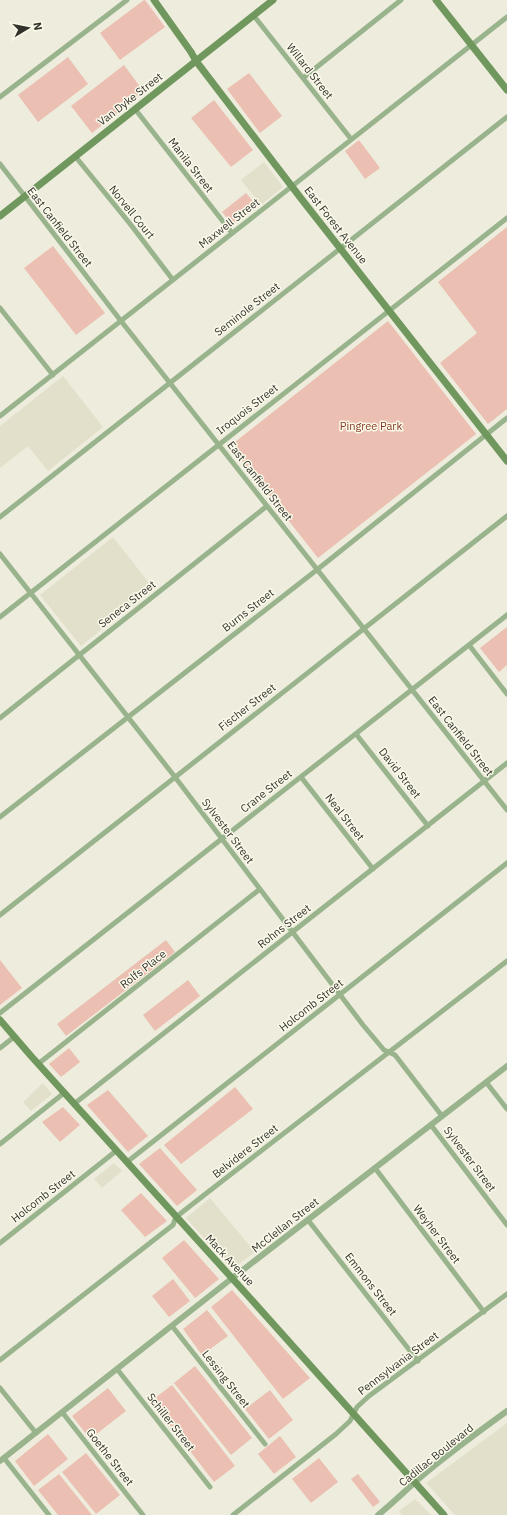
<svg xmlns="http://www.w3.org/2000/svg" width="507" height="1515" font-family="'IBM Plex Sans',sans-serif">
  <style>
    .built { fill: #e2e0ca }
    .green { fill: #ebbfb1 }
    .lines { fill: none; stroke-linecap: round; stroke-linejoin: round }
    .minor { stroke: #99b48d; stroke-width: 5 }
    .tertiary { stroke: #99b48d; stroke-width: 6 }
    .secondary { stroke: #70985e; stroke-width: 7 }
    .labels { text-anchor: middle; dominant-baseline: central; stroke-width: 3; stroke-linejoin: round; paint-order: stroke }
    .street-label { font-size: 11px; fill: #32312c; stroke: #fbfaea }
    .park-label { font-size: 11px; fill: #823921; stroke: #fbfaea }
  </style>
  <rect width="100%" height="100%" fill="#eeeddd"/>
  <path class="built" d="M264,162L283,187L261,205L241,180Z
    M63,376L103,427L48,471L28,446L0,468V426Z
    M113,537L153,588L81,646L40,595Z
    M43,1083L52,1094L31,1111L23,1102Z
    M114,1163L122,1171L102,1188L94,1179Z
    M210,1198L255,1252L232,1269L186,1218Z
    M507,1423V1515H455L426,1483Z
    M415,1499L431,1515H402L399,1511Z"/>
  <path class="green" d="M144,0H145L165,27L120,60L100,33Z
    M68,57L88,84L38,122L18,95Z
    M124,65L144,92L92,133L71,106Z
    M249,73L282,116L260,133L227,89Z
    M214,100L253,150L231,167L191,118Z
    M359,140L380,168L365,179L345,151Z
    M246,193L257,206L233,225L222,212Z
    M507,227V409L488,424L440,363L477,333L438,282Z
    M53,246L105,313L76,335L24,268Z
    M388,321L476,434L318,558L230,446Z
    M507,627V665L499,672L480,648Z
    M166,940L175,952L66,1036L57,1024Z
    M0,960L22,988L0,1005Z
    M188,980L200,996L155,1031L143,1015Z
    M69,1048L80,1062L61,1077L49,1064Z
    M235,1087L253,1109L181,1164L164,1145Z
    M108,1090L148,1136L128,1152L87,1105Z
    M63,1107L80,1125L60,1142L42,1122Z
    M160,1148L197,1190L177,1206L139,1164Z
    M141,1193L167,1221L145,1237L121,1210Z
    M184,1240L219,1279L195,1298L162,1258Z
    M173,1279L190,1301L169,1317L152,1296Z
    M232,1290L310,1378L283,1399L211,1307Z
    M207,1310L228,1336L202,1355L183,1329Z
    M195,1366L252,1438L231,1455L174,1383Z
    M172,1385L235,1466L214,1482L151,1401Z
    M108,1388L126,1411L90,1439L72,1416Z
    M270,1390L293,1420L269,1439L245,1409Z
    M48,1434L68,1459L34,1486L15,1461Z
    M280,1436L296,1457L274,1474L258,1454Z
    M86,1453L120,1495L96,1514L62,1472Z
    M319,1458L338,1482L311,1503L292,1479Z
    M59,1474L92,1515H58L38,1490Z
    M358,1474L380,1502L373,1507L351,1479Z"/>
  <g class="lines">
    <path class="minor" d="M254,16L351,139
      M303,78L401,0
      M0,97L127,0
      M135,109L232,233
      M75,156L131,225L173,280
      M0,164L121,321L507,810
      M0,308L53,375
      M0,416L507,17
      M0,517L507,117
      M0,554L175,777L363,1025L384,1050L395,1055L442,1116
      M0,617L507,218
      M469,645L507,694
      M0,718L267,506
      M356,734L428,826
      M301,777L373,869
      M0,817L323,565L507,418
      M0,915L507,516
      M0,1013L507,615
      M0,1048L14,1037
      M38,1064L260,889
      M486,1082L507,1109
      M74,1104L507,763
      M431,1125L507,1225
      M0,1144L64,1093
      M127,1162L507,863
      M375,1168L484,1312
      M308,1220L418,1361
      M0,1243L116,1151
      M172,1326L265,1444
      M0,1360L173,1225L176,1217L208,1192L507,961
      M117,1369L210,1487
      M0,1388L36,1433
      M62,1412L143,1515
      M4,1458L49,1515
      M233,1515L336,1434L350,1421L357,1407L369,1396L507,1294"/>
    <path class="tertiary" d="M0,1461L226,1283L507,1066
      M378,1515C393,1503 407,1489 422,1476C449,1453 478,1432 507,1411"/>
    <path class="secondary" d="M154,0L191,52L196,61L303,201L507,461
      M436,0L507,90
      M0,216L273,0
      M0,1020L31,1056L250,1298L444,1515"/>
  </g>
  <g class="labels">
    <g class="street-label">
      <text transform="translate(310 71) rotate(52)">Willard Street</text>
      <text transform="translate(130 99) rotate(-38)">Van Dyke Street</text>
      <text transform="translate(191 165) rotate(52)">Manila Street</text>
      <text transform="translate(132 212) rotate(51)">Norvell Court</text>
      <text transform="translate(229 223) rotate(-38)">Maxwell Street</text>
      <text transform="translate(336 225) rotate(52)">East Forest Avenue</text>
      <text transform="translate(60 227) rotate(52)">East Canfield Street</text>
      <text transform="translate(247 309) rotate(-38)">Seminole Street</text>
      <text transform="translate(247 409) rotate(-38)">Iroquois Street</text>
      <text transform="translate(260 481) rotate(52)">East Canfield Street</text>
      <text transform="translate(127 604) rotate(-38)">Seneca Street</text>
      <text transform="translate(248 610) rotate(-38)">Burns Street</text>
      <text transform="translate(247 707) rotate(-38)">Fischer Street</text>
      <text transform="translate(461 736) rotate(52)">East Canfield Street</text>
      <text transform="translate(400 773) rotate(52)">David Street</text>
      <text transform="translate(266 791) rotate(-38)">Crane Street</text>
      <text transform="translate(345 817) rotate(52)">Neal Street</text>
      <text transform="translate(228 831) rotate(53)">Sylvester Street</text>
      <text transform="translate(284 926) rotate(-38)">Rohns Street</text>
      <text transform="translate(143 969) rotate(-38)">Rolfs Place</text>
      <text transform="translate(311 1005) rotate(-38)">Holcomb Street</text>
      <text transform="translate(245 1151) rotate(-38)">Belvidere Street</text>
      <text transform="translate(470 1159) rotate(53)">Sylvester Street</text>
      <text transform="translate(43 1196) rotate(-38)">Holcomb Street</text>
      <text transform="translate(285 1225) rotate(-38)">McClellan Street</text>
      <text transform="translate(437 1234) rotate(53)">Weyher Street</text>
      <text transform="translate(230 1260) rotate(47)">Mack Avenue</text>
      <text transform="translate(371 1284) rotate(52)">Emmons Street</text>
      <text transform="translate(398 1363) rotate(-37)">Pennsylvania Street</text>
      <text transform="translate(226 1379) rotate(52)">Lessing Street</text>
      <text transform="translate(171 1422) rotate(52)">Schiller Street</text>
      <text transform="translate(436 1455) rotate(-39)">Cadillac Boulevard</text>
      <text transform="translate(110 1457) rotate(52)">Goethe Street</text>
    </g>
    <g class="park-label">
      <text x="371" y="426">Pingree Park</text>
    </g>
  </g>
  <g transform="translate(28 28) rotate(80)" stroke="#fbfaea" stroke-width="3" paint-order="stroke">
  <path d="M0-3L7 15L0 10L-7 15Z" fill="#32312c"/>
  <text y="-6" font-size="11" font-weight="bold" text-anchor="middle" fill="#32312c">N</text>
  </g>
</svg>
